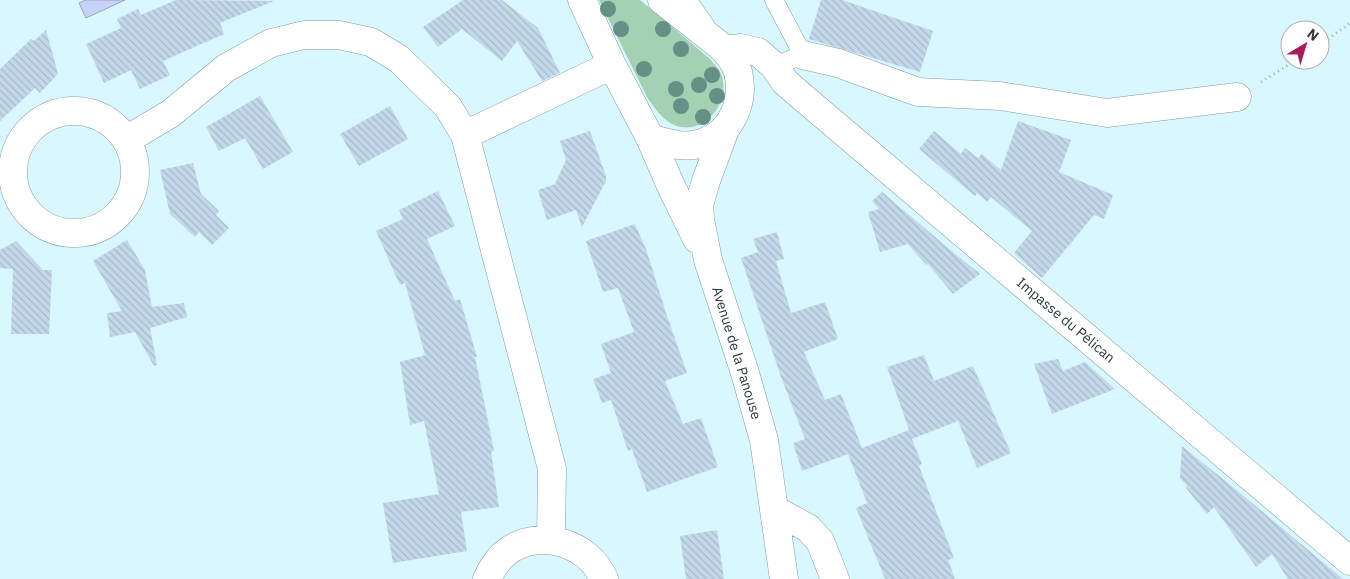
<svg xmlns="http://www.w3.org/2000/svg" width="1350" height="579" font-family="'IBM Plex Sans',sans-serif">
  <style>
    .grass { fill: #a4d0b4 }
    .water { fill: #c7d2f8; stroke: #99a4c0 }
    .building { fill: url(#building-back-hatch) }
    .lines { fill: none; stroke-linecap: round; stroke-linejoin: round }
    .lane-casing { stroke: #809ca3; stroke-width: 19 }
    .street-casing { stroke: #809ca3; stroke-width: 29 }
    .path { stroke: #99b0b6; stroke-width: 3; stroke-dasharray: 1 4; stroke-linecap: butt }
    .lane { stroke: #fff; stroke-width: 18 }
    .street { stroke: #fff; stroke-width: 28 }
    .tree { fill: #649085 }
    .labels { text-anchor: middle; dominant-baseline: central; stroke-width: 4.5; stroke-linejoin: round; paint-order: stroke }
    .street-label { font-size: 14px; fill: #2d393c; stroke: #fefefe }
  </style>
  <defs>
    <pattern id="building-back-hatch" width="6" height="6" patternUnits="userSpaceOnUse" patternTransform="scale(1.25)"><rect width="6" height="6" fill="#c3d8ea"/><path d="M-1 5l2 2M0 0l6 6M5-1l2 2" fill="none" stroke="#a8baca"/></pattern>
  </defs>
  <rect width="100%" height="100%" fill="#d9f7ff"/>
  <path class="grass" d="M599,0H640L709,58C715,65 722,71 723,81C728,108 699,138 672,124C662,119 655,108 648,99Z"/>
  <path class="water" d="M86,0H125L86,18L79,3Z"/>
  <path class="building" d="M176,0L274,1L220,23L224,34L163,61L170,75L140,89L131,70L104,83L86,44L121,28L117,19L138,9L141,15Z
    M463,0H502L538,28L560,73L542,81L517,41L502,61L462,29L438,47L423,27Z
    M821,0H842L933,31L920,72L809,39Z
    M46,30L58,74L40,93L35,88L0,121V69L31,39L34,41Z
    M260,96L293,152L263,169L245,138L219,151L206,127Z
    M390,106L408,139L359,166L340,134Z
    M1018,121L1071,140L1059,172L1113,195L1104,219L1094,215L1042,278L1014,253L1032,231L991,197L987,202L977,193L975,196L919,149L934,131L961,154L965,148L978,158L982,154L1001,170Z
    M590,131L606,176V181L582,227L576,210L547,220L538,190L555,184L566,160L560,141Z
    M193,163L201,194L219,211L216,215L229,228L212,245L199,232L195,237L170,214L160,170Z
    M438,191L455,226L427,239L455,301L460,299L477,357H475L494,451L491,452L499,507L461,512L467,551L393,563L383,503L439,494L424,421L410,425L400,362L425,355L405,283L400,285L376,231L403,219L399,210Z
    M882,192L954,253L980,274L953,294L928,264L926,265L908,244L880,252L868,212L879,209L872,201Z
    M635,224L646,249L666,313L687,373L665,381L683,424L701,418L718,467L647,492L632,449L628,451L611,400L602,403L593,379L611,373L601,344L634,332L618,288L603,292L586,241Z
    M777,232L784,259L776,261L791,313L825,302L838,339L804,352L825,400L841,394L862,448L909,430L887,367L924,355L934,381L973,366L1011,453L977,468L958,421L912,439L922,464L919,466L954,558L948,560L955,579H885L856,508L867,503L848,454L802,471L793,443L805,439L781,377L741,258L758,252L753,239Z
    M127,240L145,270L152,307L184,303L187,317L150,328L157,365L154,366L135,332L110,337L107,313L122,311L93,261Z
    M16,241L43,270H52L49,334H11L13,269L0,268V250Z
    M1058,359L1063,371L1085,362L1115,389L1052,414L1034,364Z
    M1182,446L1239,492L1343,579H1288L1272,554L1256,567L1214,507L1207,514L1186,488L1187,486L1180,478Z
    M717,530L724,579H686L680,536Z"/>
  <g class="lines">
    <defs>
      <path id="lane" d="M686,0L691,5L705,25
        M774,66L803,55L774,0"/>
      <path id="street" d="M582,0L612,65L650,138C667,143 685,149 702,143C732,134 745,101 738,72C735,62 726,51 718,44L662,0
        M725,50L741,48L758,52L774,66L785,82L800,95L1350,561
        M803,55L838,63L918,92L1000,96L1107,113L1237,97
        M13 172a61 61 0 1 1 122 0a61 61 0 1 1-122 0Z
        M724,132L706,181L699,205L700,219L708,260L745,373L764,440L784,579
        M465,135L612,65
        M650,138L671,186L697,239
        M126,140L170,114L226,68L271,43L304,35H339L371,42L399,59L448,107L465,135L552,469L551,540
        M775,510L808,528L820,541L835,579
        M487,579C492,568 498,558 508,551C540,528 589,543 604,579"/>
    </defs>
    <use href="#lane" class="lane-casing"/>
    <use href="#street" class="street-casing"/>
    <path class="path" d="M1320,45L1350,23
      M1261,82L1296,60"/>
    <use href="#lane" class="lane"/>
    <use href="#street" class="street"/>
  </g>
  <g class="tree">
    <circle cx="608" cy="9" r="8"/>
    <circle cx="621" cy="29" r="8"/>
    <circle cx="663" cy="29" r="8"/>
    <circle cx="681" cy="49" r="8"/>
    <circle cx="644" cy="69" r="8"/>
    <circle cx="712" cy="75" r="8"/>
    <circle cx="699" cy="85" r="8"/>
    <circle cx="676" cy="89" r="8"/>
    <circle cx="717" cy="96" r="8"/>
    <circle cx="681" cy="106" r="8"/>
    <circle cx="703" cy="117" r="8"/>
  </g>
  <g class="labels">
    <g class="street-label">
      <text transform="translate(1066 320) rotate(40)">Impasse du Pélican</text>
      <text transform="translate(737 353) rotate(73)">Avenue de la Panouse</text>
    </g>
  </g>
  <g transform="translate(1305 45) rotate(38)"><circle r="24" fill="#fefefe" stroke="#aaafb0"/>
  <path d="M0-4L9 19L0 12L-9 19Z" fill="#a91b5b"/>
  <text y="-8" font-size="14" font-weight="bold" text-anchor="middle" fill="#2d393c">N</text>
  </g>
</svg>
